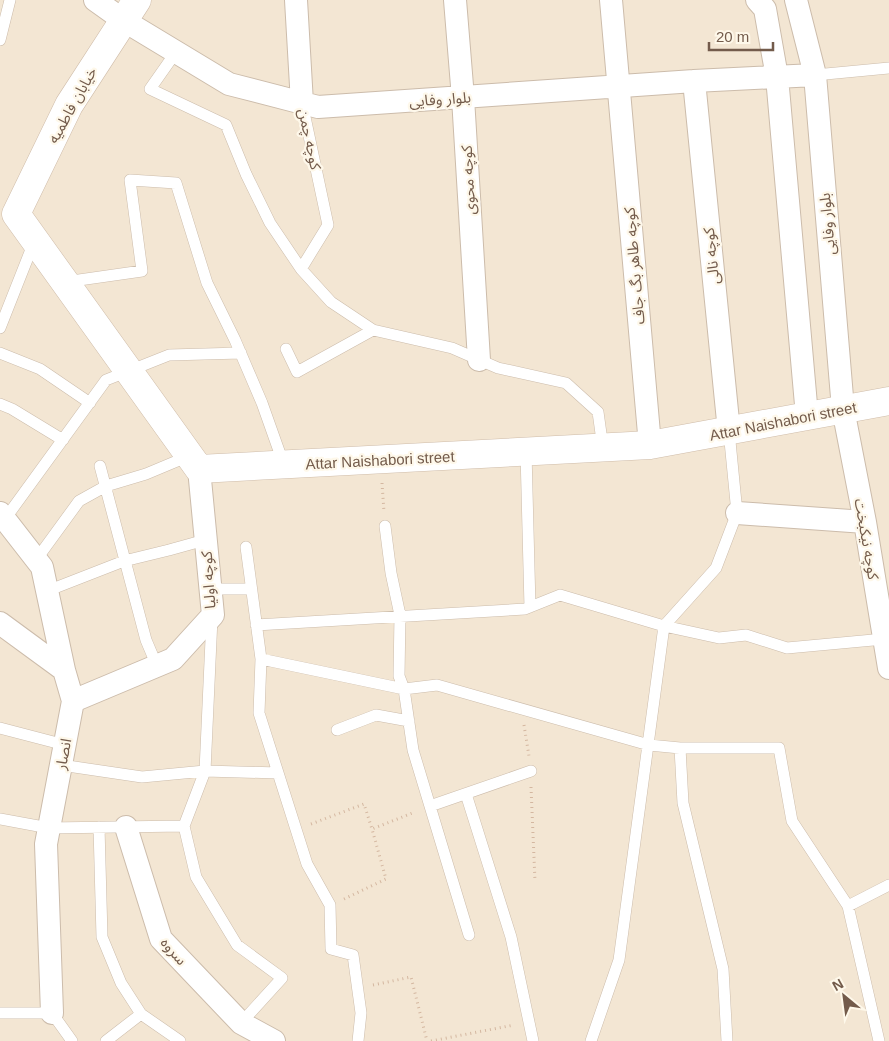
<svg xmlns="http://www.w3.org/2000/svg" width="889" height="1041" font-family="Helvetica,'Noto Sans Arabic',sans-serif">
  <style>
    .residential { fill: #f3e6d3 }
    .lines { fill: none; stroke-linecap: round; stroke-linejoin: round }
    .lane-casing { stroke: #ccbcab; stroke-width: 12 }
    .street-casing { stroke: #ccbcab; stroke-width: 24 }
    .secondary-casing { stroke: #cfbca9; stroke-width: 29 }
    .path { stroke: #d4b7a0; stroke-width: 3; stroke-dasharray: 1 4; stroke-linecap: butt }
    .lane { stroke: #fff; stroke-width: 11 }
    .street { stroke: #fff; stroke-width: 22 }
    .secondary { stroke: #fff; stroke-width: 28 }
    .labels { text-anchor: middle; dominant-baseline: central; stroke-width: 4.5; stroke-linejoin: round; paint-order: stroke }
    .street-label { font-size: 15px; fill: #735b4b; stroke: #fef8ea }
  </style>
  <rect width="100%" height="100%" fill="#fbf4e4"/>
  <path class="residential" d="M0,0H889V1041H0Z"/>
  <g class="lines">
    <defs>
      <path id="lane" d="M0,40L10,0
        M176,52L150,89L226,125L246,174L270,223L301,269L331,302L373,330L452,348L498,368L566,383L598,412L603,448
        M815,75L889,68
        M301,269L328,225L302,103
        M65,282L142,271L130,180L176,183L207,283L235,340L262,403L284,465
        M0,328L34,242
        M286,349L297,372L373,330
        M0,353L40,369L90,403
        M0,404L12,409L63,440
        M526,452L530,607
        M100,466L146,640L157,666
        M5,519L106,380L169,355L241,353
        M385,526L391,573L400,615L399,676L404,689L413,750L469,935
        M246,547L261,659L259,713L307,864L330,905L331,949L353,955L361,1013L358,1041
        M36,560L79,501L106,486L146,474L189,456
        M210,589H251
        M47,591L124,561L169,550L205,540
        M212,618L205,771L184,826L196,877L237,945L282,978L241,1023
        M256,625L525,609L560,595L664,626L719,638L746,635L787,648L884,639
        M261,659L404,689L437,685L649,745L680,748H779L792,821L848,906L879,1041
        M0,728L65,745
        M337,730L376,715L409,721
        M680,748L683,803L723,969L727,1041
        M61,765L142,777L205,771L278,773
        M466,794L511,937L533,1041
        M430,806L531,771
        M0,819L49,828L184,826
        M99,827L102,937L121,983L141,1014L180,1041
        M848,906L889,885
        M0,1013H52L72,1041
        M106,1041L141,1014
        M591,1041L619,960L664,626L716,568L737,513L729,431"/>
      <path id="street" d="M95,0L123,20L229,84L318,107L694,81L815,75
        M296,0L302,103
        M455,0L463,98L479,360
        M611,0L650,445
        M757,0L765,9L777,77L807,416
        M796,0L815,75L843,409L865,522L889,668
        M694,81L729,431
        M0,513L42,567L64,670L73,701L46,844L52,1013
        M737,513L865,522
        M0,623L64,670
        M73,701L173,659L213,615L199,469
        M126,827L161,939L241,1023L274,1041"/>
      <path id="secondary" d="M16,214L199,469L650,445L889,401
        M16,214L69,105L137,0"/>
    </defs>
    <use href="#lane" class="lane-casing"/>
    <use href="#street" class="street-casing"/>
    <use href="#secondary" class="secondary-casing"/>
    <path class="path" d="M382,483L384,512
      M524,725L529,756
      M531,787L535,881
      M311,824L364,804L372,829
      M344,899L386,879L372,829L415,812
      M373,985L411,977L427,1041
      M431,1041L514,1025"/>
    <use href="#lane" class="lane"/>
    <use href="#street" class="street"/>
    <use href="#secondary" class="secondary"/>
  </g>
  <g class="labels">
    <g class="street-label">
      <text transform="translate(440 99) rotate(-4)">بلوار وفایی</text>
      <text transform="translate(72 105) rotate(-61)">خیابان فاطمیه</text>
      <text transform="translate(310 139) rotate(78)">کوچه چمن</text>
      <text transform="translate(468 180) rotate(-93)">کوچه محوی</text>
      <text transform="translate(827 224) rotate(-95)">بلوار وفایی</text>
      <text transform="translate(711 256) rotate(-96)">کوچه نالی</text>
      <text transform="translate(634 266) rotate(-95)">کوچه طاهر بگ جاف</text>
      <text transform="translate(783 421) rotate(-11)">Attar Naishabori street</text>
      <text transform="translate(380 460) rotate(-3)">Attar Naishabori street</text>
      <text transform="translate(867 539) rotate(80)">کوچه نیکبخت</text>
      <text transform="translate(208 580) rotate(-94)">کوچه اولیا</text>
      <text transform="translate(63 754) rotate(-79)">انصار</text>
      <text transform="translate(174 951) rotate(49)">سروه</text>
    </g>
  </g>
  <g transform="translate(844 996) rotate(331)" stroke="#fef8ea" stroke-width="4" paint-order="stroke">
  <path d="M0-4L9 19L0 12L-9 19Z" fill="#735b4b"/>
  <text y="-8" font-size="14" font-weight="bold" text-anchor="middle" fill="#735b4b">N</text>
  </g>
  <path d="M709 42v8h64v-8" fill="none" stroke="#735b4b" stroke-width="2.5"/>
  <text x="716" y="42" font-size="15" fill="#735b4b" stroke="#fef8ea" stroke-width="4" paint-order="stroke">20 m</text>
</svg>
